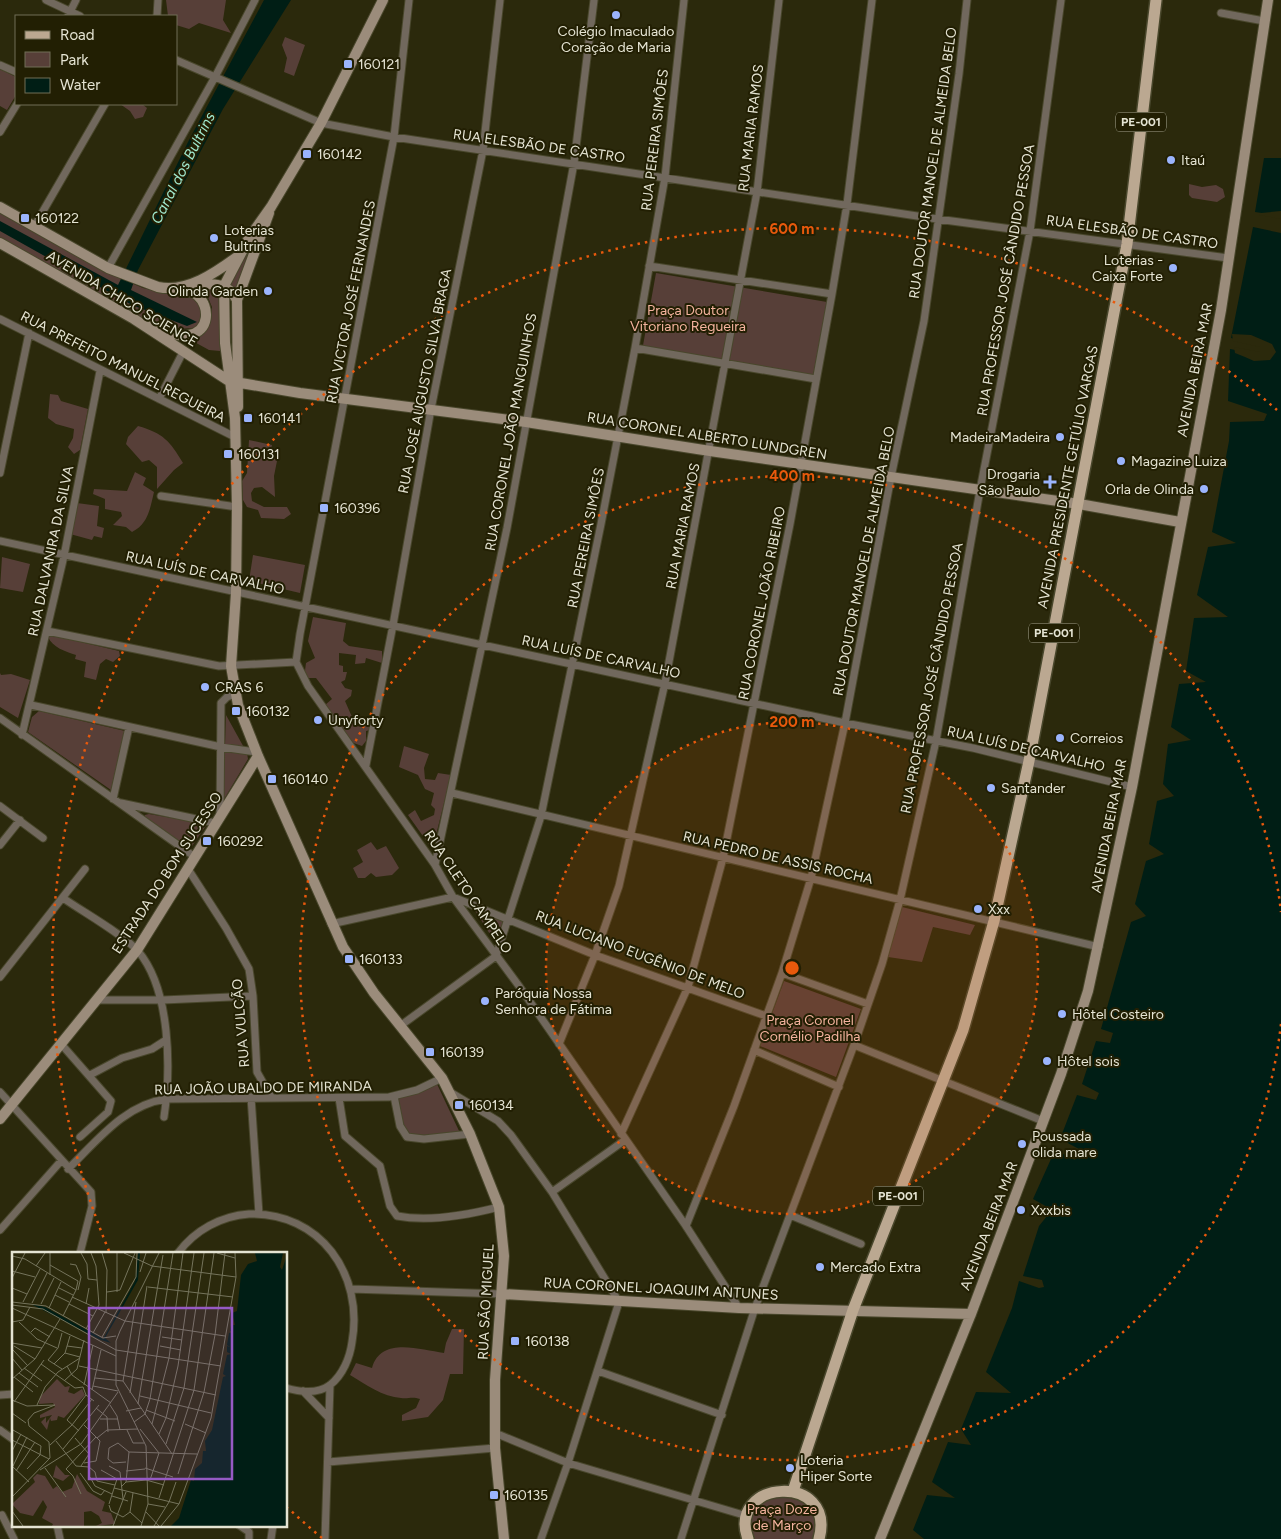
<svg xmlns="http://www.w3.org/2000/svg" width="1281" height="1539" font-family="Figtree,sans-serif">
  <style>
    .green { fill: #573f38 }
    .water { fill: #001e15 }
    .pier { fill: #2b290c }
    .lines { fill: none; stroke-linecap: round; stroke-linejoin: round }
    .street-casing { stroke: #49472c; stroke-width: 9 }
    .secondary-casing { stroke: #49472c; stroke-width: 12 }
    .primary-casing { stroke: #49472c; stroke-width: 14 }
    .street { stroke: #71685d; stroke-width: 7 }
    .secondary { stroke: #9b8c7b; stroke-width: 10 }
    .primary { stroke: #bba891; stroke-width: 11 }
    .ring { fill: none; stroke: #e8590c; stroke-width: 2.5; stroke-dasharray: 2.5 5 }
    .poi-dot { fill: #9bb4fd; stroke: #221f03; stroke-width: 2 }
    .labels { text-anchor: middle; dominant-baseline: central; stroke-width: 4; stroke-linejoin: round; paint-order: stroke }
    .shield { fill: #221f03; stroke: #aaa995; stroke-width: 1 }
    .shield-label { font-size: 12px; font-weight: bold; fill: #e5e4d3 }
    .poi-label { font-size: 14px; fill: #e5e4d3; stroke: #221f03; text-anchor: start }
    .street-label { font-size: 14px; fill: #e5e4d3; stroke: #221f03 }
    .park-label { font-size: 14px; fill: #f4b39e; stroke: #221f03 }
    .water-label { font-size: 15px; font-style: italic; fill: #a1ead0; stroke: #221f03 }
    .inset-road { fill: none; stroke: #75745c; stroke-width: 1 }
    .view { fill: #965ac4; fill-opacity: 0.15; stroke: #965ac4; stroke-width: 2.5 }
    .inset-edge { fill: none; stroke: #e5e4d3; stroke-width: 2.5 }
    .centre { fill: #e8590c; stroke: #221f03; stroke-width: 2.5 }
    .ring-label { font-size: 15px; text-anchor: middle; font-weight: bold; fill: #e8590c; stroke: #221f03; stroke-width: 4; stroke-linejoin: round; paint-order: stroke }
  </style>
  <rect width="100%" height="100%" fill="#2b290c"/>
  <path class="green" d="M166,0H226L223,20L231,33L199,23L189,29L176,25V16H168Z
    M285,37L305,45L294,76L284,72L287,58L282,45Z
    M0,69L16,77V95L7,110L0,106Z
    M120,104H142L147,108L143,117L135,119L130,111Z
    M1189,184L1202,187L1216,185L1223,189L1225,197L1217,202L1192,198L1189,195Z
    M0,210L124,280L143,288L165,293L191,295L199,301L204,312L201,325C163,347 37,261 0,240Z
    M265,221L236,293L228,284Z
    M656,273L827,302L813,376L642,351Z
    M220,287V351L209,350L189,339L211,319L212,307L207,295L191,288Z
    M50,394L58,395L61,401L88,409L80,450L74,454L68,447L73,438L74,429L56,424L48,418Z
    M138,426C163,433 170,441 183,463L174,470L157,489V467L149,460L142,462L126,444L128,437Z
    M249,440L272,445L270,454L278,456L274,476L275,497L262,487L254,488L251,493L252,501L264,507H287L291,514L284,519L261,518L258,510L247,507L243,500L242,481L247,473Z
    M135,472L146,478L143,485L154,492C150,509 148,524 132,532L126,527L113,525L122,516L121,512L105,509V499L93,494L94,489L127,491Z
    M77,503L99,506L97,526L104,528L102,538L94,536L92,540L70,534Z
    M253,555L305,565L300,593L249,581Z
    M2,557L30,564L23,592L0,588Z
    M313,617L346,623L343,641L349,646L382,651V663L366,658L365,663L355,664L356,655L339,653V665L343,666V672H347L345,680L341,682L345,688L352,690L351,696L345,701L356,726L363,727L365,718L370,719V730L366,731V741L362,746L348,741L325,705L332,699L316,678H304L306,663L315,658L308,641Z
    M51,635L119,651L120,656L113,662L106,659L100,664L96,680L84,677L86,662L75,659L76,655C66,652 52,647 48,637Z
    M0,673L1,675L11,674L30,680L18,718L0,707Z
    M39,711L125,731L111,790L28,732L32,717Z
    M226,715L247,753L248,759L223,801Z
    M404,746L429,754L424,768L425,779L435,780L438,773L451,775L435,839L430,846L408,815L415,810L421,821L434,815L435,809L431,805L434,793L425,789L418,775L399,767Z
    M149,814L207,824L190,849L145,818V815Z
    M371,842L377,850L386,846L399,868L392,875L376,877L371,873L365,878H358L353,868L363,862L357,850Z
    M471,904L507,922L498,947Z
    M902,907L975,925L970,935L933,927L922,962L888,957Z
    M784,981L861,1009L836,1077L760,1046Z
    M437,1084L460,1133L417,1137L406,1135L402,1125L397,1099Z
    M452,1329H464L463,1374H450L443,1400L428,1417L402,1421V1415L416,1408L420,1399C412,1396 409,1399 401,1398C383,1397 365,1384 350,1375L356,1363L372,1368C381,1336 420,1350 444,1353L446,1343Z
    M775,1495C807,1500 817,1504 815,1539H750C749,1511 753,1510 775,1495Z"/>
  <path class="water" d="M264,0H291L223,109L138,270L131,290L197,322L187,326L132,305L0,231V221L118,285L188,142Z
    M1264,158H1281V216L1255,212Z
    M1253,227L1281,233V1539H924L913,1530L927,1495L955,1498L932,1482L948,1442L971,1445L961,1429L976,1392L1011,1393L986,1372L1012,1308L1019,1281L1039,1288L1044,1287L1042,1280L1023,1276L1039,1226L1047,1216L1049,1208L1033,1199L1055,1150L1075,1160L1079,1149L1060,1139L1077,1095L1096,1100L1099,1093L1082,1084L1096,1041L1110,1043L1113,1033L1101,1029L1131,922L1146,916L1135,904L1146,861L1164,854L1149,844L1157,801L1174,796L1163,784L1168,744L1191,740L1171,727L1179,684L1206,682L1186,671L1194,618L1228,617L1197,595L1208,547L1236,543L1212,532L1229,441L1230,422L1264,421L1267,414L1228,401L1230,349L1262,355L1263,345L1231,338Z"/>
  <path class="pier" d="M1281,211V219L1259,215L1261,213Z
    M1232,334L1251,335L1272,344L1276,352L1270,360L1254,361L1245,357L1235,353L1234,347L1260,352V347L1233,341Z"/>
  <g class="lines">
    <defs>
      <path id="street" d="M46,0L80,16
        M409,0L394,137L300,634L296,662L308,686L435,865L453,897L519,986L686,1226L739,1308
        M1221,13L1264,21
        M68,16L76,0
        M157,16L158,0
        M176,60L321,123L394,137L937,219L1228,258
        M0,65L16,72
        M0,132L17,104
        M35,225L105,104
        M649,266L832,294
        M108,268L215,77L255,0
        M0,319L235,437
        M635,348L816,379
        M159,399L183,352
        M0,473L29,333
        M161,496L237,507
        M0,541L845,723L973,748L1132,787
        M47,631L219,666L296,662
        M31,705L221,747L256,752
        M0,718L195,857
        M22,735L64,556L100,371
        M366,765L393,625L431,409L483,150L500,0
        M452,793L1099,947
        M113,799L129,727
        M121,803L215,823
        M0,806L43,838
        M220,816L221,703L227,697L235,694
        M0,845L20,820
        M435,865L507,528L574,163L594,0
        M188,869L226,928L249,969L253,996L257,1072L271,1097
        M63,898C83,912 124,935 138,951C171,990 171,1070 164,1117
        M331,924L453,897L595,955L766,1016
        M782,973L868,1004
        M0,977L85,869
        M97,1000H163L253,996
        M400,1026L496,956L541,816L601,524L635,348L665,177L684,0
        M559,1044L595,955L619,886L665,683L757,192L779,0
        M62,1045L111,1101L108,1112L80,1137
        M854,1045L1043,1121
        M754,1050L839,1087
        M90,1075L122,1058L152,1049L166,1040
        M0,1092L91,1192L92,1206L80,1253
        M450,1092L498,1121L511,1135L552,1192L619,1302L568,1463L541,1539
        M394,1096L400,1126L407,1137L424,1139L470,1134
        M251,1097L259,1214
        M339,1098L345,1136L380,1166L390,1206L397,1216C429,1222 468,1215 499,1207
        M621,1134L688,987L723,858L790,524L832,294L847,204L872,0
        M68,1169C97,1141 125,1104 167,1099L389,1097L417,1090L442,1078
        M552,1192L625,1140
        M790,1215L861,1244
        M686,1226L734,1106L782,973L811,878L845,723L891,477L924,321L959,74L967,0
        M0,1230L61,1161
        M178,1253C195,1230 221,1216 249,1214C320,1212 364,1274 352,1342C350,1357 343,1375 330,1385C318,1394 300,1392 286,1388
        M351,1289L502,1294
        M598,1371L722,1415
        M303,1391L329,1418
        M0,1395L14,1394
        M0,1430L14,1440
        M495,1433L568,1463L747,1516
        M328,1462L495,1448
        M2,1515L14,1539
        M57,1525L60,1539
        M239,1525L249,1532V1539
        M271,1539L273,1525
        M325,1539L330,1385
        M681,1539L755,1308L854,1045L882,964L900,900L936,741L980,490L1030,231L1061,0"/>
      <path id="secondary" d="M383,0L321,123L271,207L249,238L224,286L225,343L235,418L237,507L236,593L231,666L238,705L258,756L343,947L374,993L442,1078L470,1134L499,1207L504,1256L495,1380V1448L504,1539
        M0,207L108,268L158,287C187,293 215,273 237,257
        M0,243L134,319L229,381L300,393L526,422L710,451L1079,504L1180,522
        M192,285C210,284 227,281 237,300
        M151,326C163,331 177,337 189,335C209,332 211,307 197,295C192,291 184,291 178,290
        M238,407L237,300L269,213
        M0,1119L137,950L258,756
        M502,1294L739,1308L971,1314
        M880,1539L971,1314L1061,1074L1088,991L1132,787L1221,310L1268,0"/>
      <path id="primary" d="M793,1491L853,1310L963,1030L994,921L1029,761L1127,244L1156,0
        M748,1539C726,1479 837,1472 819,1539"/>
    </defs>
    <use href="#street" class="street-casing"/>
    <use href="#secondary" class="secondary-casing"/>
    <use href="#primary" class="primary-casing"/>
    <use href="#street" class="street"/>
    <use href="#secondary" class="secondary"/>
    <use href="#primary" class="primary"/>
  </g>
  <circle cx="792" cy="968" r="246" fill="#e8590c" fill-opacity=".12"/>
  <g class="ring">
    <circle cx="792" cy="968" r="246"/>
    <path d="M1281 1024A492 492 0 1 1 1281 912"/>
    <path d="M322 1538A739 739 0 0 1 288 1508M109 1251A739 739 0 0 1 1277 410"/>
  </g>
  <g class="poi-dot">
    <circle cx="616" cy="15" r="5"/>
    <rect x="343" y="59" width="10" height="10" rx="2.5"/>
    <rect x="302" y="149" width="10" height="10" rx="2.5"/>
    <circle cx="1171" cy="160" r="5"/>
    <rect x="20" y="213" width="10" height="10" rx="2.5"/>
    <circle cx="214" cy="238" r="5"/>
    <circle cx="1173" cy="268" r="5"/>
    <circle cx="268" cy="291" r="5"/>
    <rect x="243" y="413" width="10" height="10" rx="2.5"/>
    <circle cx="1060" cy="437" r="5"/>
    <rect x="223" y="449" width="10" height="10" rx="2.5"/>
    <circle cx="1121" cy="461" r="5"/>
    <path d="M1047.5 474.5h5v5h5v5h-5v5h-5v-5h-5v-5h5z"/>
    <circle cx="1204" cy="489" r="5"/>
    <rect x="319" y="503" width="10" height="10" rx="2.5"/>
    <circle cx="205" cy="687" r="5"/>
    <rect x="231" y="706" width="10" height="10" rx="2.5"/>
    <circle cx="318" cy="720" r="5"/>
    <circle cx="1060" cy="738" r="5"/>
    <rect x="267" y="774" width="10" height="10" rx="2.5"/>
    <circle cx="991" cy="788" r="5"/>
    <rect x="202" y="836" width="10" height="10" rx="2.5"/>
    <circle cx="978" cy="909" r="5"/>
    <rect x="344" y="954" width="10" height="10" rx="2.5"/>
    <circle cx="485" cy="1001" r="5"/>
    <circle cx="1062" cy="1014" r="5"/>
    <rect x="425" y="1047" width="10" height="10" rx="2.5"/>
    <circle cx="1047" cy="1061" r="5"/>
    <rect x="454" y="1100" width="10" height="10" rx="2.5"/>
    <circle cx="1022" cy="1144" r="5"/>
    <circle cx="1021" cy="1210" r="5"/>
    <circle cx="820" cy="1267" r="5"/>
    <rect x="510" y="1336" width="10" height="10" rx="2.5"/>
    <circle cx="790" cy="1468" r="5"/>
    <rect x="489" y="1490" width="10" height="10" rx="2.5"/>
  </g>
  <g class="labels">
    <g class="shield">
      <rect x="1116" y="112.5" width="50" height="19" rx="4"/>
      <rect x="1029" y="623.5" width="50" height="19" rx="4"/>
      <rect x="873" y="1186.5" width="50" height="19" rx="4"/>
    </g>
    <g class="shield-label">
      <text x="1141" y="122">PE-001</text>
      <text x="1054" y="633">PE-001</text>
      <text x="898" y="1196">PE-001</text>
    </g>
    <g class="poi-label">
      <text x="616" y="31" text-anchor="middle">Colégio Imaculado<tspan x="616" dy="16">Coração de Maria</tspan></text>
      <text x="358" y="64">160121</text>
      <text x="317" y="154">160142</text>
      <text x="1181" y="160">Itaú</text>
      <text x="35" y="218">160122</text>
      <text x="224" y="230">Loterias<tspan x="224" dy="16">Bultrins</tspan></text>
      <text x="1163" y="260" text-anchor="end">Loterias -<tspan x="1163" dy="16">Caixa Forte</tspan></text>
      <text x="258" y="291" text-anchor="end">Olinda Garden</text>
      <text x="258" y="418">160141</text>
      <text x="1050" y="437" text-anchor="end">MadeiraMadeira</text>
      <text x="238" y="454">160131</text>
      <text x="1131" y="461">Magazine Luiza</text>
      <text x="1040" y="474" text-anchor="end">Drogaria<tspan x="1040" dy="16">São Paulo</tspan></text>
      <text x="1194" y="489" text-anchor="end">Orla de Olinda</text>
      <text x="334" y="508">160396</text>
      <text x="215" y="687">CRAS 6</text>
      <text x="246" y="711">160132</text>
      <text x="328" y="720">Unyforty</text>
      <text x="1070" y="738">Correios</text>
      <text x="282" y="779">160140</text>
      <text x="1001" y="788">Santander</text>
      <text x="217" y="841">160292</text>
      <text x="988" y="909">Xxx</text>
      <text x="359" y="959">160133</text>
      <text x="495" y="993">Paróquia Nossa<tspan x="495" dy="16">Senhora de Fátima</tspan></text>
      <text x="1072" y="1014">Hôtel Costeiro</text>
      <text x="440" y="1052">160139</text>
      <text x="1057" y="1061">Hôtel sois</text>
      <text x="469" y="1105">160134</text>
      <text x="1032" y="1136">Poussada<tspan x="1032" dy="16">olida mare</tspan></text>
      <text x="1031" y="1210">Xxxbis</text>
      <text x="830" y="1267">Mercado Extra</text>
      <text x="525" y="1341">160138</text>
      <text x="800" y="1460">Loteria<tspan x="800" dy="16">Hiper Sorte</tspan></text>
      <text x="504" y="1495">160135</text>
    </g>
    <g class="street-label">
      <text transform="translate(751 128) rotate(-83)">RUA MARIA RAMOS</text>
      <text transform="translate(655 140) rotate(-83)">RUA PEREIRA SIMÕES</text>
      <text transform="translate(539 146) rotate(8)">RUA ELESBÃO DE CASTRO</text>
      <text transform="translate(933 163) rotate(-82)">RUA DOUTOR MANOEL DE ALMEIDA BELO</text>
      <text transform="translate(1132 232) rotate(8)">RUA ELESBÃO DE CASTRO</text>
      <text transform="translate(1006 280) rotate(-80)">RUA PROFESSOR JOSÉ CÂNDIDO PESSOA</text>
      <text transform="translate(122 299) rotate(31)">AVENIDA CHICO SCIENCE</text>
      <text transform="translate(351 302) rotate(-79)">RUA VICTOR JOSÉ FERNANDES</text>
      <text transform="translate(123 367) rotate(27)">RUA PREFEITO MANUEL REGUEIRA</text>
      <text transform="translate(1195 370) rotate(-79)">AVENIDA BEIRA MAR</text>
      <text transform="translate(425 381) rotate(-79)">RUA JOSÉ AUGUSTO SILVA BRAGA</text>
      <text transform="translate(511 432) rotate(-80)">RUA CORONEL JOÃO MANGUINHOS</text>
      <text transform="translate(707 436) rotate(9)">RUA CORONEL ALBERTO LUNDGREN</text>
      <text transform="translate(1068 477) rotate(-79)">AVENIDA PRESIDENTE GETÚLIO VARGAS</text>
      <text transform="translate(683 526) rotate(-79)">RUA MARIA RAMOS</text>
      <text transform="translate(586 538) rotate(-79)">RUA PEREIRA SIMÕES</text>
      <text transform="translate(51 551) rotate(-78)">RUA DALVANIRA DA SILVA</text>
      <text transform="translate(864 561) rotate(-79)">RUA DOUTOR MANOEL DE ALMEIDA BELO</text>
      <text transform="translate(205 573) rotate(12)">RUA LUÍS DE CARVALHO</text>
      <text transform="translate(762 603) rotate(-79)">RUA CORONEL JOÃO RIBEIRO</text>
      <text transform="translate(601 657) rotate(12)">RUA LUÍS DE CARVALHO</text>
      <text transform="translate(932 678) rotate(-79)">RUA PROFESSOR JOSÉ CÂNDIDO PESSOA</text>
      <text transform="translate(1026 749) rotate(13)">RUA LUÍS DE CARVALHO</text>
      <text transform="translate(1109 826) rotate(-79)">AVENIDA BEIRA MAR</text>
      <text transform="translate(778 858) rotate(13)">RUA PEDRO DE ASSIS ROCHA</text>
      <text transform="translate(167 873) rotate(-57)">ESTRADA DO BOM SUCESSO</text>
      <text transform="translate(468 892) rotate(56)">RUA CLETO CAMPELO</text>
      <text transform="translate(640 955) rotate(21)">RUA LUCIANO EUGÊNIO DE MELO</text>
      <text transform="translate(241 1023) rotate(-95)">RUA VULCÃO</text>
      <text transform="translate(263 1088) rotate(-1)">RUA JOÃO UBALDO DE MIRANDA</text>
      <text transform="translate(989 1226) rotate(-69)">AVENIDA BEIRA MAR</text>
      <text transform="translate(661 1289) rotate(3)">RUA CORONEL JOAQUIM ANTUNES</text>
      <text transform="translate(486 1302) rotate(-87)">RUA SÃO MIGUEL</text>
    </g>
    <g class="park-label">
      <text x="688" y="310">Praça Doutor<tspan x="688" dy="16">Vitoriano Regueira</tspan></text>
      <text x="810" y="1020">Praça Coronel<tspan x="810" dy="16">Cornélio Padilha</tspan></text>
      <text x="782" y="1509">Praça Doze<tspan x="782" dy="16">de Março</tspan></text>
    </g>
    <g class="water-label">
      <text transform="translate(183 168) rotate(-63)">Canal dos Bultrins</text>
    </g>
  </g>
  <g transform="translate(12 1252)">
    <rect width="275" height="275" fill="#2b290c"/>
    <path d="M45,127L53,135L58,134L56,140L62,142L70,137L73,143L52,166L46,164L45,168L39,169L38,166L35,178L29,170L34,165V171L40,163L28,166V163L43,155L41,151L27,152L28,145ZM44,213L53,223H58L51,229L41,225ZM25,222L33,224L41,237L45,234L50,240L60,236L65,222L75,239L93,250L90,259L99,261L103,272L84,274L90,271L87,264L79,259L72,260V274H40L41,272L30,266L35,255L31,248L21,264L8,261L0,252L23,230L21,226Z" fill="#573f38"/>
    <path d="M126,1H128L126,28L93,86L99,91L89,88L19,52L33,55L91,87L123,29ZM243,1H271L268,15L270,18L275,3V274H159L167,266L179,228L182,229L183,217L190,211L191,199H194L193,189L200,178L211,125L214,124L211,122L215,103L219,102L215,100V94L218,95L215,93L217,81L221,80L218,79L219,73H223L220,61L225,59L229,23L236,12L245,9Z" fill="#001e15"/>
    <path class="inset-road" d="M38,1V23M69,1L75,12L76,27L85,28M90,1L95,18L94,61M112,1L140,14L224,25M205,1L223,6M0,4L13,7L64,38L51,64M58,12L64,13L69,25L66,38M38,13L66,29L64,38M24,14L33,1M0,19L23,25M128,20L134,1M0,26L13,1M136,35L221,45M0,36L15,42M47,36L61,43M95,40L108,38L123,1M105,40V1M43,43L57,50M60,45L113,69L213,84M0,50L34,54L91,86L104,84M11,50L28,17M124,50L111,129L160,202M20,51L35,21M29,52L42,26M57,52L81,64M74,52L77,36M0,53L31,57L104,98M0,56L104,104M37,56L49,30M0,70L11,68L18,55M7,70L25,87L45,96M74,77L87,53L84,14L79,1M108,79L104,89V133L134,194L136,252L129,274M108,79L147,1M19,80L23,76L38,85M81,81L93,60M90,85L124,25L125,1M150,85L170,88M0,91L30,96M2,94L23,107M55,94L70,96M148,94L169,98M1,98L16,114M104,98L209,114M53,101L68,105M0,106L10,118M29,112L63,136L71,135M42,112L53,101L58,84M55,114L60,123L99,151M67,114L204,143M12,116L30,129M50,117L36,108L46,96L50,81M7,121L26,135M2,125L21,140M83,126L111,129M0,127L23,107L48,67M52,129L65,117L72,88M72,133L81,93M81,134L106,139M71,135L74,143L82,149M80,138L89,98M118,141L135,34M128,144L199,161M0,148L15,154L43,153M2,150L32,108M126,152L151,3M25,153L33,135L46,120L68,106M98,153L105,164L108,178M84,156L95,165L96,180M134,158L163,169M114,159L129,156M0,161L14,171M88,167H106M122,170L133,162L138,147L161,1M140,172L157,106L171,1M173,172L194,181M72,173L88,189L84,209L72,211M128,177L147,201L138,228M1,178L29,194L28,203L15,217M115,178L121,191H132M67,179L55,168L74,143M147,182L154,166L166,114L182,1M63,186L77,202L69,214M85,186L95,178L126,177M0,188L37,207M44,189L64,214M106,191L117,200L114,230M106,191L97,196L96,207L101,211L114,210M154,192L172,136L192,1M38,193L60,173L80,147M51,197L87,153M0,199L9,182M117,200L185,202M0,214L17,230M1,214L15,185M64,214L77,215L83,220L85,229L103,233M97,214L108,220L111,247M33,216L54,245M133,216L161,225M28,218L69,192L106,140M89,218L105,227L97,252M4,219L23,190M114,219L133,217M68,221L81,239L89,243L93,238M166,222L192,140L203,83L213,1M61,224L54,217L84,185M61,224L69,242M78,225L83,234L100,242M109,235L114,230L134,228L152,233M102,236L167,252M100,244L116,249M0,245L38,206L37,190L17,174L16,168L22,161L43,153M147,246L182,138L202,1M136,252L153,255M97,253L99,259L111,265L118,260M0,259L11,274M118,260L121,241M118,260L130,271M134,260L147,274M101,274L114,240M142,274L157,250L164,230M149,274L167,252L199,166L224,25L223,1"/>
    <path class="view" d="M77,56H220V227H77Z"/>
    <rect width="275" height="275" class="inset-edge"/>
  </g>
  <circle cx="792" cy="968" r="8" class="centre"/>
  <g class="ring-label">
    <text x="792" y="234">600 m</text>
    <text x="792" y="481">400 m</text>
    <text x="792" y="727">200 m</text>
  </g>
  <rect x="15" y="15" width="162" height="90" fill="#221f03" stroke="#706e56"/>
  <rect x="25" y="31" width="25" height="8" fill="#bba891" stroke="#706e56"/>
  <text x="60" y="40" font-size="15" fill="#e5e4d3">Road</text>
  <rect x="25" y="52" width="25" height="15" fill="#573f38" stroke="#706e56"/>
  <text x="60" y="65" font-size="15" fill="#e5e4d3">Park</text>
  <rect x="25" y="78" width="25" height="15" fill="#001e15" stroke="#706e56"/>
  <text x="60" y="90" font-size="15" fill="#e5e4d3">Water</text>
</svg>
